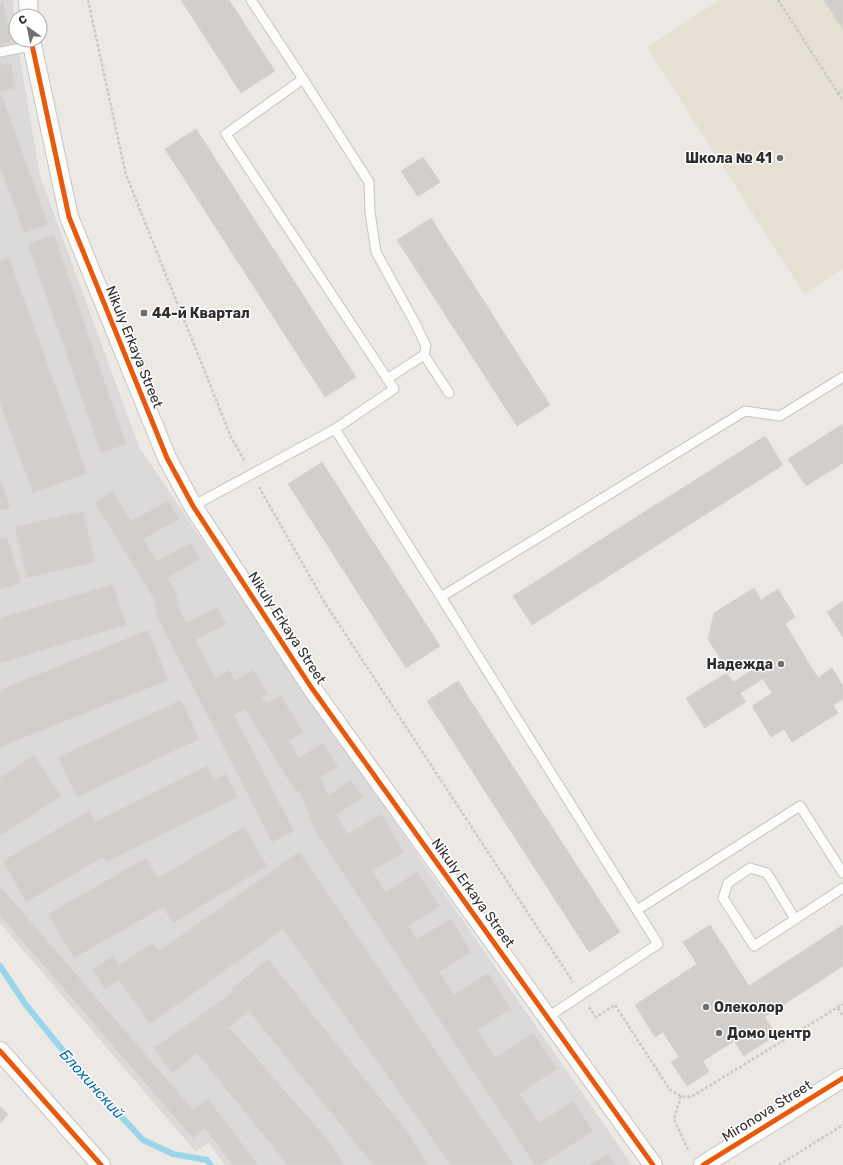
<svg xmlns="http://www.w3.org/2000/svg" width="843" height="1165" font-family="Rubik,sans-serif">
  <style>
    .industrial { fill: #dcd9db }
    .education { fill: #e6e0d3 }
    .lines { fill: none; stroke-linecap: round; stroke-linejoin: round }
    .stream { stroke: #99d6ec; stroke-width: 6 }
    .building { fill: #d1cecb; stroke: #d7d4d0 }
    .lane-casing { stroke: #c5c4c5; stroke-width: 11 }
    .street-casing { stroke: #c5c4c5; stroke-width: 20 }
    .path { stroke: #c9c9c8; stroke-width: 2.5; stroke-dasharray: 3 2; stroke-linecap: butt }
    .lane { stroke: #fcfcfb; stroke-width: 9 }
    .street { stroke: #fcfcfb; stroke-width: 18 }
    .cycleway-casing { stroke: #fff; stroke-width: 8 }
    .cycleway { stroke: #e8590c; stroke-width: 5 }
    .poi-dot { fill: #706f6e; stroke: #fff; stroke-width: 1.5 }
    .labels { text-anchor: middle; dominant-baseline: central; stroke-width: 3; stroke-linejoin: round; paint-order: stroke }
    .poi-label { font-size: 14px; font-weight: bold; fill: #2e2e2e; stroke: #fff; text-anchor: start }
    .street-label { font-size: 14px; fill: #2e2e2e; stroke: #fff }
    .water-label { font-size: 15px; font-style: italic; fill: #0d6fa3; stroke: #fff }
  </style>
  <rect width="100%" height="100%" fill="#ece8e4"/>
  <path class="industrial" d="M0,0H13L16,40H17L40,176L139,447L307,695L632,1165H225L209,1143L195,1151L0,923Z"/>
  <path class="education" d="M720,0H843V269L804,294L647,47Z"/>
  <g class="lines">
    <path class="stream" d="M0,966L26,1005L82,1074L143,1140L173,1154L207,1160L211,1165"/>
  </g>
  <path class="building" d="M181,0H229L275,71L241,93Z
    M824,0H843V30Z
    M3,1L11,42L0,44V2Z
    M11,63L15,88L0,91L48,224L24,233L0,166V65Z
    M196,129L356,377L325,397L165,149Z
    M423,157L440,182L418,197L401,171Z
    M431,218L550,405L517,426L397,240Z
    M54,235L126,444L101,453L28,244Z
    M0,258L1,261L9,258L87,473L33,493L0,403Z
    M843,424V463L806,486L788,459Z
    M765,436L783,465L656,546L638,516Z
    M322,462L440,646L406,668L288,484Z
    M0,477L10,507L0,510Z
    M112,491L131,521L168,501L179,519L143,539L157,561L191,543L200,559L167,578L175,591L179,608L186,623L217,607L226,624L195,640L215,678L229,670L235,681L253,670L268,694L262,697L266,704L281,696L303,732L289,741L299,758L323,743L338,767L320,777L328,796L351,780L363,797L336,815L348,834L381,814L404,852L372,871L386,892L417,872L440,906L408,926L417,939L451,919L471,952L439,972L454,995L488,973L511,1009L477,1030L495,1058L533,1033L557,1069L519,1094L539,1123L573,1101L593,1131L540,1165H535L316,832L299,790L296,792L245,709L234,715L294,831L272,842L157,616L154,599L95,503Z
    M83,511L95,562L27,578L15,527Z
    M638,516L656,546L532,625L513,596Z
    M7,537L21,583L0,589V539Z
    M113,584L126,625L0,663V618Z
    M754,588L761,600L778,589L795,617L785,624L818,678L832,668L843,686V699L833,705L838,713L792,742L784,729L771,737L752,706L772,693L763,679L740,693L746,702L705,728L686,698L727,673L733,682L754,669L749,660L729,673L708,639L714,613Z
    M843,601V637L827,612Z
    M148,630L168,680L0,747V690Z
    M458,681L539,807L508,827L427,701Z
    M181,700L199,739L77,797L58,757Z
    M34,755L61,796L0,836V778Z
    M207,766L214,780L226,774L237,797L106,862L103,857L26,902L3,861L89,811L95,822Z
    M539,807L620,932L589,952L508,827Z
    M244,827L267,866L173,923L163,907L74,958L48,914L146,858L158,878Z
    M299,852L514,1165H451L283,929L150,1024L119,980L105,989L93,970L113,956L119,965L152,943L159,951Z
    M0,886L193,1110L208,1099L258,1165H233L205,1128L193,1138L0,915Z
    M710,925L749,986L758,980L777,1009L765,1017L776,1035L744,1056L734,1041L703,1061L709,1072L687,1086L671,1062L679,1057L670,1043L663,1032L655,1037L635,1005L697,964L683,942Z
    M843,925V966L777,1009L758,980Z
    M268,959L409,1134L428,1165H373L249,1011L229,1027L327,1139L345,1165H288L197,1053L172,1073L154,1048L233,992L231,989Z
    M0,1106L8,1115L0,1123Z
    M607,1154L616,1165H589Z"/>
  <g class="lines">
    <defs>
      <path id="lane" d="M0,52L31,46
        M303,79L369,182L370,212L376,252L415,323L426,346L424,355L387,379
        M424,355L449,393
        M335,429L441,597L745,411L780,416L843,377
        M193,506L335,429L394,389L226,134L303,79L251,0
        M441,597L658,944L548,1017
        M637,910L800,806L843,873
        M795,919L767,873L750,868L728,883L723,898L754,946L843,888"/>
      <path id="street" d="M28,0L29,16
        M31,40L69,217L167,458L193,506L311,687L653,1165
        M0,1051L101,1165
        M703,1165L843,1078"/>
    </defs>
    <use href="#lane" class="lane-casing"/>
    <use href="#street" class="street-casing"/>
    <path class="path" d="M88,0L126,175L231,437L245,462
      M778,0L843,101
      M838,93L843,90
      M259,487L325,603L573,982
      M589,1007L596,1017L615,1005L670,1090L681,1096L691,1097L843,1004
      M838,1008L843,1016
      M681,1096L674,1119L689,1152
      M779,1165L843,1125"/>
    <use href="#lane" class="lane"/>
    <use href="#street" class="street"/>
    <defs>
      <path id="cycleway" d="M31,40L69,217L167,458L193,506L311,687L653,1165
        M0,1051L101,1165
        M703,1165L843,1078"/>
    </defs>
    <use href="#cycleway" class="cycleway-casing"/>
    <use href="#cycleway" class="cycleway"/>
  </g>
  <g class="poi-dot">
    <circle cx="780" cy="158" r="4"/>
    <rect x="140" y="309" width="8" height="8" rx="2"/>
    <circle cx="781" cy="664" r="4"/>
    <circle cx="706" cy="1007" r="4"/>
    <circle cx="719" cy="1033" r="4"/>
  </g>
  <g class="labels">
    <g class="poi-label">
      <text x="772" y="158" text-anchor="end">Школа № 41</text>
      <text x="152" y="313">44-й Квартал</text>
      <text x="773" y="664" text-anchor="end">Надежда</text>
      <text x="714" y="1007">Олеколор</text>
      <text x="727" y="1033">Домо центр</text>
    </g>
    <g class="street-label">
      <text transform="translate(134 347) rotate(68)">Nikuly Erkaya Street</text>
      <text transform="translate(287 628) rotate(57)">Nikuly Erkaya Street</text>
      <text transform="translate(473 893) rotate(54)">Nikuly Erkaya Street</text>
      <text transform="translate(767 1111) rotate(-32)">Mironova Street</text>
    </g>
    <g class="water-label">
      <text transform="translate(92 1084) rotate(48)">Блохинский</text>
    </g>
  </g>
  <g transform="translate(28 28) rotate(327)"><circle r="19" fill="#ffffff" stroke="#ababab"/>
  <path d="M0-3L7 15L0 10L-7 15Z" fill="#706f6e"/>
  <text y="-6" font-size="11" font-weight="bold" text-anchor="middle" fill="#2e2e2e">С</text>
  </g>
</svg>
